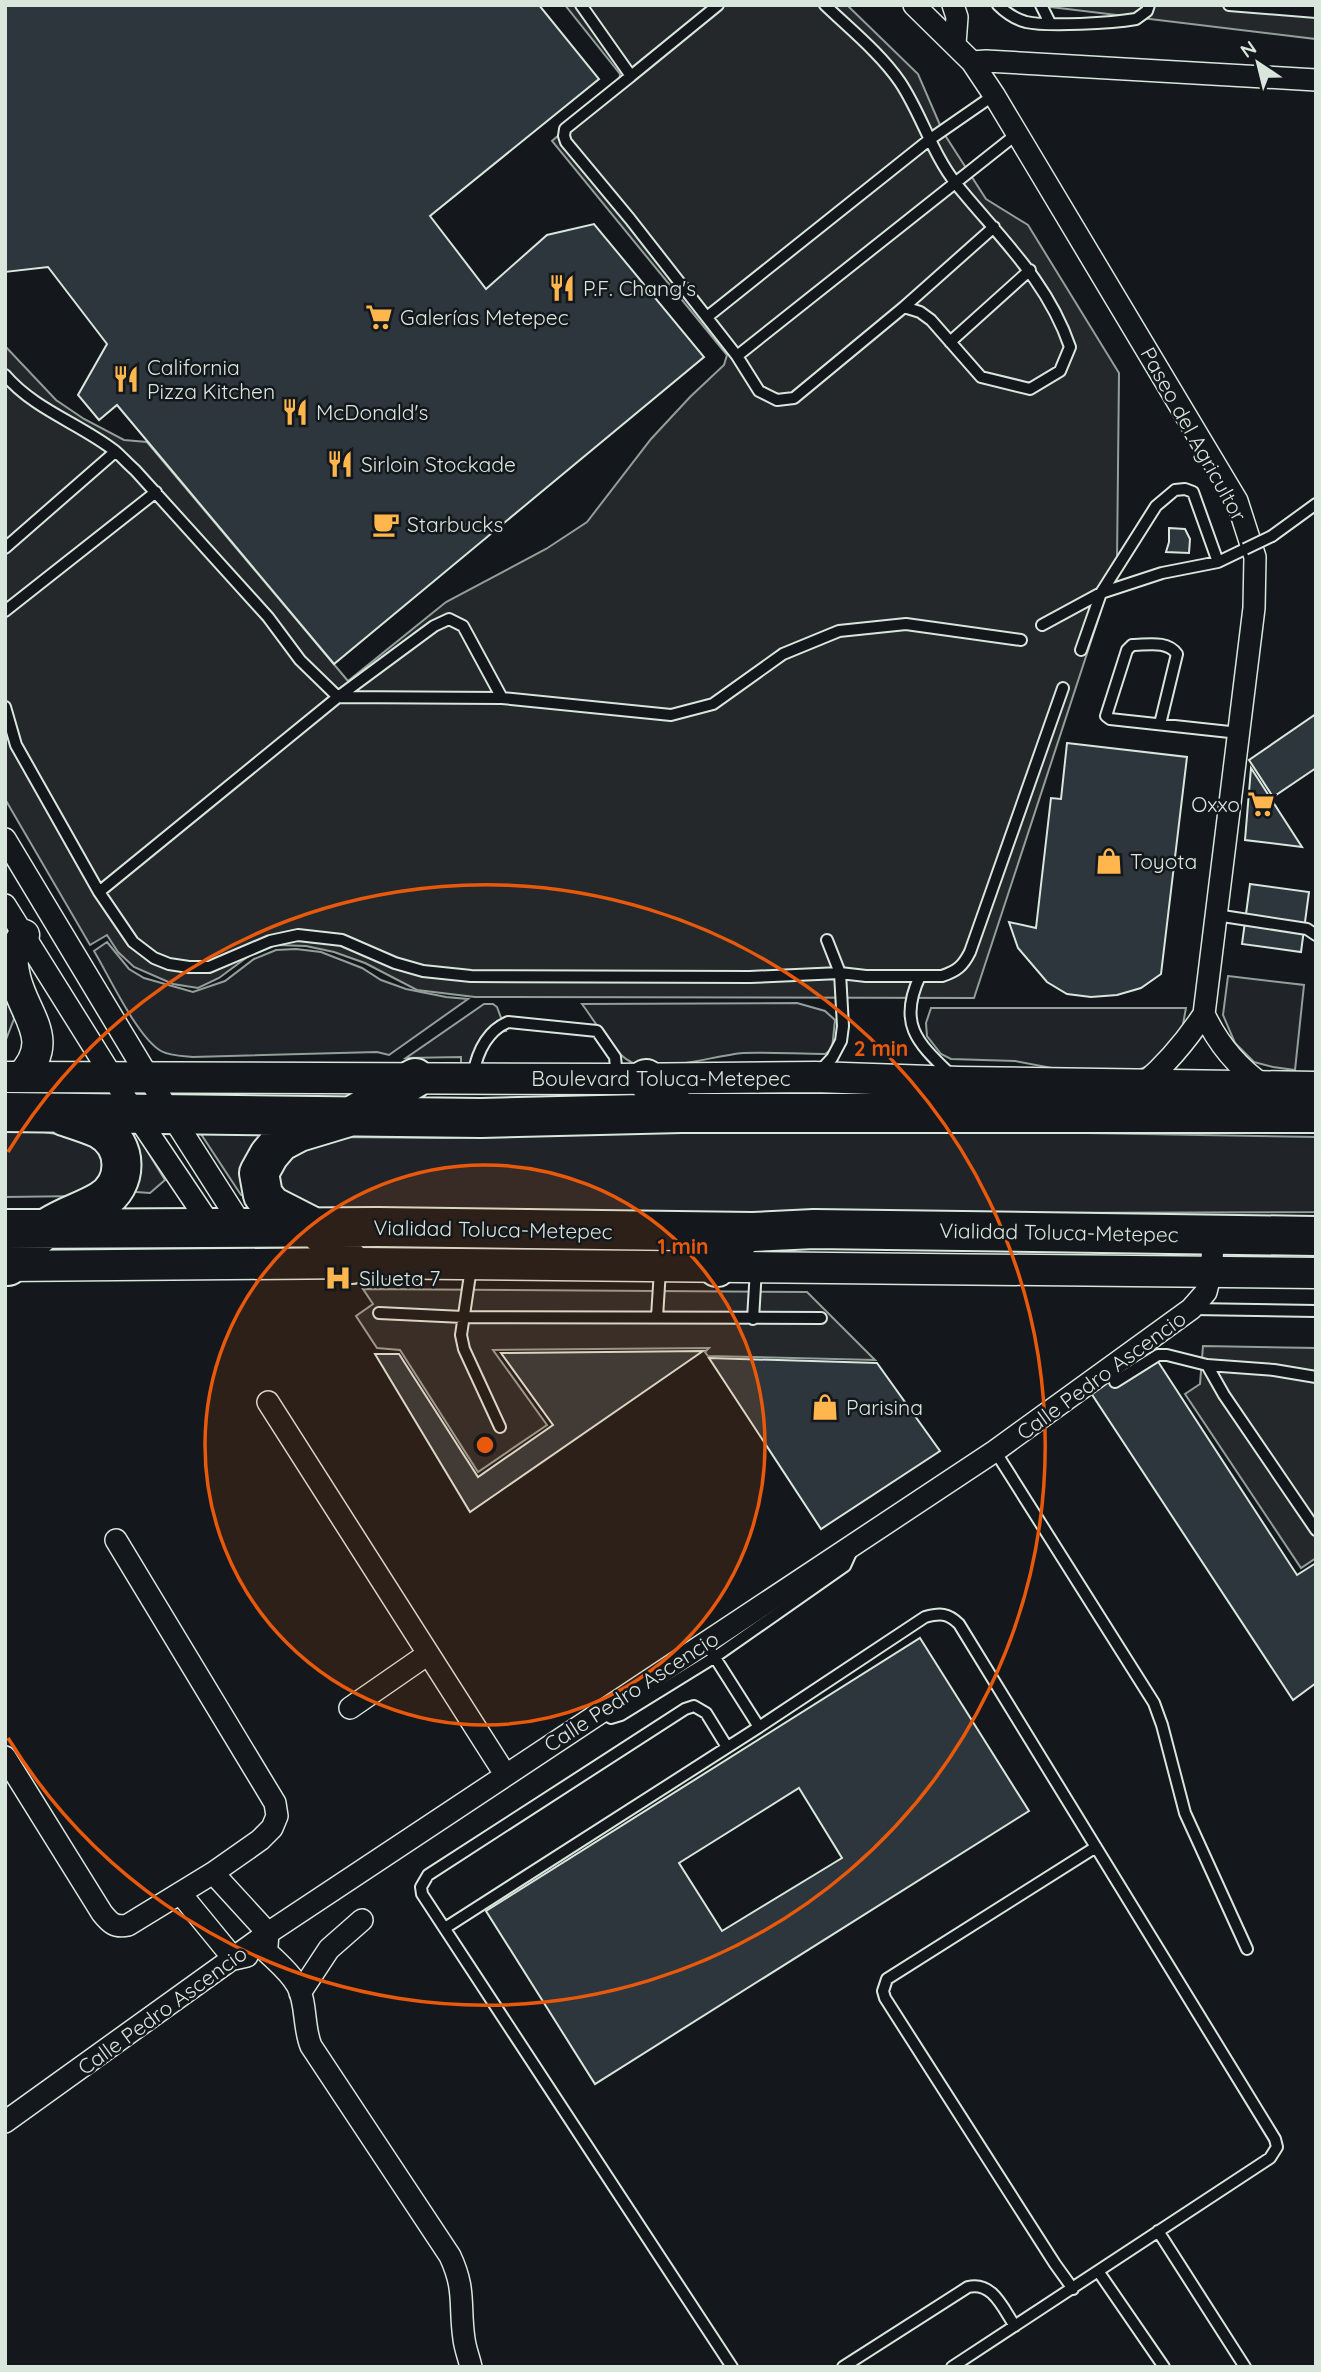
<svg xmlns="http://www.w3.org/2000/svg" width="1321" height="2372" font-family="Quicksand,sans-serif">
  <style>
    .green { fill: #202428; stroke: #939e99; stroke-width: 2 }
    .parking { fill: #24282b; stroke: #939e99; stroke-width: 2 }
    .building { fill: #2c363c; stroke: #d8e6dc; stroke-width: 2; fill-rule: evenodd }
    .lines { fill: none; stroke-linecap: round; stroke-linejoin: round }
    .lane-casing { stroke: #d8e6dc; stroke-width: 14 }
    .street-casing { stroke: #d8e6dc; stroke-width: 24 }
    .secondary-casing { stroke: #d8e6dc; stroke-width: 33 }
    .highway-casing { stroke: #d8e6dc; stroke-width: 42 }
    .lane { stroke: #14181c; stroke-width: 10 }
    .street { stroke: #14181c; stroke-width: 21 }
    .secondary { stroke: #14181c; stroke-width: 30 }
    .highway { stroke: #14181c; stroke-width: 38 }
    .lane-bridge-casing { stroke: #d8e6dc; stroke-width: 14; stroke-linecap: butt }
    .lane-bridge { stroke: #14181c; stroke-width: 10 }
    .ring { fill: none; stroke: #e8590c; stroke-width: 3.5 }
    .labels { text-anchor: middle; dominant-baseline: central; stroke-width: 5; stroke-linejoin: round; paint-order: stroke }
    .poi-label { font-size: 21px; fill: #d8e6dc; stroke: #14181c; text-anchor: start }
    .street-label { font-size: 21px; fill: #d8e6dc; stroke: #14181c }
    .centre { fill: #e8590c; stroke: #14181c; stroke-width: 3.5 }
    .ring-label { font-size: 21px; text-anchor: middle; font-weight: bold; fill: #e8590c; stroke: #14181c; stroke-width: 5; stroke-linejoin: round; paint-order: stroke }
  </style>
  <rect width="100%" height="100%" fill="#14181c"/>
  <path class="green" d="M107,942L129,969L144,978L193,992L225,981L254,959L276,950L296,949L321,952L362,968L381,980L406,989L446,997L468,999L389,1055L377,1052L193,1057C183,1056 170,1056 161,1051C137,1037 109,976 94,951Z
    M1228,976L1304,985L1295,1070L1273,1067L1254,1062L1235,1043L1223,1015Z
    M5,1001L11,1005L14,1019L5,1042Z
    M797,1003L825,1011L835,1020L832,1049L825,1054C798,1054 770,1052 743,1053C716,1055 654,1075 631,1062C613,1053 594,1020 582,1004Z
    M484,1004H493L497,1007L506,1031L492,1033L466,1068H461V1057L406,1058Z
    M931,1008H1186L1181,1035L1150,1065L1138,1070L1057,1069L1015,1061L951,1059L941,1054L927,1036L926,1023Z
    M130,1123L165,1180L150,1193L123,1191L135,1157Z
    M277,1125L256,1200L241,1195L199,1131Z
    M5,1126L101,1141L103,1182L82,1196L5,1197Z
    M810,1128L1316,1137V1212L327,1215L293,1208L275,1185L284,1152L336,1137L445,1138Z"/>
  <path class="parking" d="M565,5H847L918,74L943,132L986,199L1028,225L1119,373L1117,562L974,998L475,997L417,990L365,963L334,952L306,946L277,945L254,952L219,978L198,988L173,984L134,967L118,952L107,935L90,945L5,799V346L56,400L84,419L124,440L147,442L348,681L446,602L546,549L587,522L651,439L690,397L724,365L727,355L552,141L619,84L620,74Z
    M1034,5H1316V39Z
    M363,1289L807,1292L875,1360L708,1356L705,1352L709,1348L493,1350L547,1425L478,1472L400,1350L377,1348L356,1316L373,1304Z
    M1203,1346L1316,1348V1558L1301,1568L1185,1394L1200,1384Z"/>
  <path class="building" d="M5,5H539L599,79L430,216L486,289L547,235L594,224L704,357L334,664L117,405L99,420L78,395L107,344L48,267L5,272Z
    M1169,528L1185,529L1190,539L1189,553L1166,552L1169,542Z
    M1316,714V768L1273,797L1249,760Z
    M1067,743L1187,757L1161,974L1141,988L1117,995L1091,997L1067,994L1047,982L1018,948L1009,922L1036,928L1051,798L1061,799Z
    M1251,768L1302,847L1245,840Z
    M1250,884L1309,892L1301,952L1242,944Z
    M703,1351L470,1512L375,1354H399L478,1477L553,1425L501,1353Z
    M709,1358L877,1363L940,1451L821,1529Z
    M1157,1360L1297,1575L1316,1563V1683L1293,1700L1091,1393L1113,1379Z
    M920,1638L1029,1811L595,2084L486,1911ZM799,1788L842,1858L722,1931L679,1863Z"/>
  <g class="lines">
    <defs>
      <path id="lane" d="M581,5L631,76L565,129L564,136L566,142L630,219L737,356L759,391L777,400L794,398L904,307L920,312L931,320L981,377L1030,389L1060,371L1070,347C1047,280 1000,238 957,185C932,154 922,115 900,82C880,53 850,29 825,5
        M998,5C1006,13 1015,19 1026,22C1049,27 1112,23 1136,19L1147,11L1149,5
        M1041,5L1050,23
        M1229,5L1316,12
        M631,76L718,5
        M904,307L994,227
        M707,317L929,140L994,95
        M950,342L1030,270
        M737,356L1018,133
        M5,375C35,410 79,423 115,451C122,457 128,464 135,470L268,617L300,660L338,697L502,698L671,715L713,704L783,654L839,631L906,624L1021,640
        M1272,536L1316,504
        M5,548L115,452
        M5,611L156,492
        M1042,625L1101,593L1162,573L1218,562L1245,549
        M1081,650L1101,593L1156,506L1175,490L1185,489L1193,492L1218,562
        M5,707L16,745L99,892L133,942L154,958L169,964L189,967H209L270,941L298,935L342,940L395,963L423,971L471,976L750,977L840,973L866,976H942C957,971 963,966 970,952L1063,688
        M1160,724L1177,654C1167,640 1147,645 1132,645L1127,650L1106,716L1110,719L1239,733
        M99,892L338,697L434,626L449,619L463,626L502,698
        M1216,915L1307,929L1316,935
        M920,976C897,1025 918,1043 952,1076
        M819,1072L832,1058L841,1041L843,1026L840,973L827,940
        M473,1075C477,1053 487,1031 508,1022L597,1031L615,1057L617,1077
        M471,1268L461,1335L464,1349L500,1427
        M1193,1309L1316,1311
        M379,1313L463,1317L821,1318
        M657,1317L660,1270
        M753,1319L756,1269
        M1316,1377L1274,1370L1207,1365L1224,1395L1316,1530
        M1115,1382L1158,1355H1167L1207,1365
        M995,1451L1154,1703L1162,1725L1185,1813L1247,1949
        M603,1710L604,1714L611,1718L621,1715L715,1657L845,1566L850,1555L846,1548
        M759,1727L925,1617C940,1613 948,1613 959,1624L1275,2139L1277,2147L1270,2158L952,2367
        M727,1747L706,1713L694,1706L685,1709L428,1875L421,1887L422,1894L732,2367
        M445,1928L759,1727L705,1642
        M1158,2231L1245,2367
        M1098,2271L1164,2367
        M1073,2289L1055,2264L885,1998L883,1991L887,1979L1096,1847
        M843,2367L968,2287C993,2281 1003,2309 1015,2326"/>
      <path id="street" d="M914,5L972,62L994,95L1237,501L1255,557L1254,608L1204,1014C1186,1041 1168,1063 1143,1084
        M953,5L957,17L955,44
        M972,62L986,61L1316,80
        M5,839L170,1113L244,1229
        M5,905L135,1113L213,1229
        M1204,1014C1218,1044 1236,1066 1263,1085
        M268,1402L505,1774
        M350,1708L428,1654
        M5,1757L102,1913C110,1923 115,1928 128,1925L213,1873L260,1840L272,1828L277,1816L275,1803L116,1540
        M213,1873L268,1933L267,1946
        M180,1893L234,1959L247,1956
        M266,1951C276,1961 290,1972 297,1985C307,2002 303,2027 311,2046L450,2256C466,2290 459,2305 464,2339C465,2348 469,2358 471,2367
        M300,1993L329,1949L362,1920
        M5,2122L268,1933L995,1451L1191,1309L1206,1292L1211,1272L1214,1234"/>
      <path id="secondary" d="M5,1077L617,1079L815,1077L959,1082L1316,1087
        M21,1077C57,1040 24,1016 15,977C14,971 12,966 13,960C14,951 19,943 24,935
        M5,1266L359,1263L1316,1273"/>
      <path id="highway" d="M646,1079L681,1113
        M5,1112L481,1118L681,1113H1316
        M5,1229L378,1227L753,1232L814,1229L1316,1236
        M352,1264L317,1229L272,1206L263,1195L259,1173L269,1155L280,1142L299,1132L352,1116L415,1078
        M8,1266C20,1255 30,1241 43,1231C59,1218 83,1212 101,1201C128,1185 129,1145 100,1129C89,1124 76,1120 64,1116
        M717,1267L745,1232"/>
    </defs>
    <use href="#lane" class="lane-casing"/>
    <use href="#street" class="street-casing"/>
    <use href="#secondary" class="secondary-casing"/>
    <use href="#highway" class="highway-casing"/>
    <use href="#lane" class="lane"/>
    <use href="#street" class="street"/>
    <use href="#secondary" class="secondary"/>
    <use href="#highway" class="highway"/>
    <defs>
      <path id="lane-bridge" d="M1245,549L1272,536"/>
    </defs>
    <use href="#lane-bridge" class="lane-bridge-casing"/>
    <use href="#lane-bridge" class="lane-bridge"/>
  </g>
  <circle cx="485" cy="1445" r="280" fill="#e8590c" fill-opacity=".12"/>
  <g class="ring">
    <circle cx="485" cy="1445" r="280"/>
    <path d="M8 1152A560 560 0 1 1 8 1738"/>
  </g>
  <defs>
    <symbol id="restaurant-bare" viewBox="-9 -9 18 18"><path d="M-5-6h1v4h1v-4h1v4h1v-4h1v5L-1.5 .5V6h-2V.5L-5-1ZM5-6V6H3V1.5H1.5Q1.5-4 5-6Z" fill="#ffb74d" stroke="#14181c" stroke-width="2.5" paint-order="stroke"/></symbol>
    <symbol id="supermarket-bare" viewBox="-9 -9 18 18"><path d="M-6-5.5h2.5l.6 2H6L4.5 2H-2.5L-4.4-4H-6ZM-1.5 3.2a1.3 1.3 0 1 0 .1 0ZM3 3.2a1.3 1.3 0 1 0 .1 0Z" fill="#ffb74d" stroke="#14181c" stroke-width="2.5" paint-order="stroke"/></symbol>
    <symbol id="cafe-bare" viewBox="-9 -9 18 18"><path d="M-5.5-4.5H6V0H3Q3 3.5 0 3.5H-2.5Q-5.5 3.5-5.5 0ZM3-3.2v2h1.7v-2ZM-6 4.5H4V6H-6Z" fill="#ffb74d" stroke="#14181c" stroke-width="2.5" paint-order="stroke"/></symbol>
    <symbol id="shop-bare" viewBox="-9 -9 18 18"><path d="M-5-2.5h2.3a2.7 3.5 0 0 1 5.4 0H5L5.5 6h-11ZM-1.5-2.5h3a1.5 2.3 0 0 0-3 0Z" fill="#ffb74d" stroke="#14181c" stroke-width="2.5" paint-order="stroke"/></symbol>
    <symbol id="hospital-bare" viewBox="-9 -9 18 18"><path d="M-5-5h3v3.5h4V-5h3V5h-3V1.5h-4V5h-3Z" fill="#ffb74d" stroke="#14181c" stroke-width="2.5" paint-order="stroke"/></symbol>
  </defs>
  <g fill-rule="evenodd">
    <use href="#restaurant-bare" x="543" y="269" width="38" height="38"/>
    <use href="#supermarket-bare" x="360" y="298" width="38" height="38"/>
    <use href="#restaurant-bare" x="107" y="360" width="38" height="38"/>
    <use href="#restaurant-bare" x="276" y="393" width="38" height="38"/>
    <use href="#restaurant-bare" x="321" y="445" width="38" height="38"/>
    <use href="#cafe-bare" x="367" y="505" width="38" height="38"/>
    <use href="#supermarket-bare" x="1242" y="785" width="38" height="38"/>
    <use href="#shop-bare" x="1090" y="842" width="38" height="38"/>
    <use href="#hospital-bare" x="319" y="1259" width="38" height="38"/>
    <use href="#shop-bare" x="806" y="1388" width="38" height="38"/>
  </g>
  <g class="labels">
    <g class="poi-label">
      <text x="583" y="288">P.F. Chang's</text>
      <text x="400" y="317">Galerías Metepec</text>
      <text x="147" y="367">California<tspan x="147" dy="24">Pizza Kitchen</tspan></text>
      <text x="316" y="412">McDonald's</text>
      <text x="361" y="464">Sirloin Stockade</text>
      <text x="407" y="524">Starbucks</text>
      <text x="1240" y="804" text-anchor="end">Oxxo</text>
      <text x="1130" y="861">Toyota</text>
      <text x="359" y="1278">Silueta 7</text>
      <text x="846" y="1407">Parisina</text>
    </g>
    <g class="street-label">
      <text transform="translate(1194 434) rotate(61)">Paseo del Agricultor</text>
      <text x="661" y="1078">Boulevard Toluca-Metepec</text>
      <text transform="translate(493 1229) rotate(1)">Vialidad Toluca-Metepec</text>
      <text transform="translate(1059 1232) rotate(1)">Vialidad Toluca-Metepec</text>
      <text transform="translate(1101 1375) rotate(-36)">Calle Pedro Ascencio</text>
      <text transform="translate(631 1691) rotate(-33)">Calle Pedro Ascencio</text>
      <text transform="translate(162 2010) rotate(-36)">Calle Pedro Ascencio</text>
    </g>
  </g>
  <circle cx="485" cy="1445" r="10" class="centre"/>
  <g class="ring-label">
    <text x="881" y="1056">2 min</text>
    <text x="683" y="1254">1 min</text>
  </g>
  <rect width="1321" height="2372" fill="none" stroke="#d8e6dc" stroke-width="14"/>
  <g transform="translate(1258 63) rotate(325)" stroke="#14181c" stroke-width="5" paint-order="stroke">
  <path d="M0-5L12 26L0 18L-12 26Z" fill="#d8e6dc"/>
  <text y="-10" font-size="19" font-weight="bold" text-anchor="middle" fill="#d8e6dc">N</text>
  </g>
</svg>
